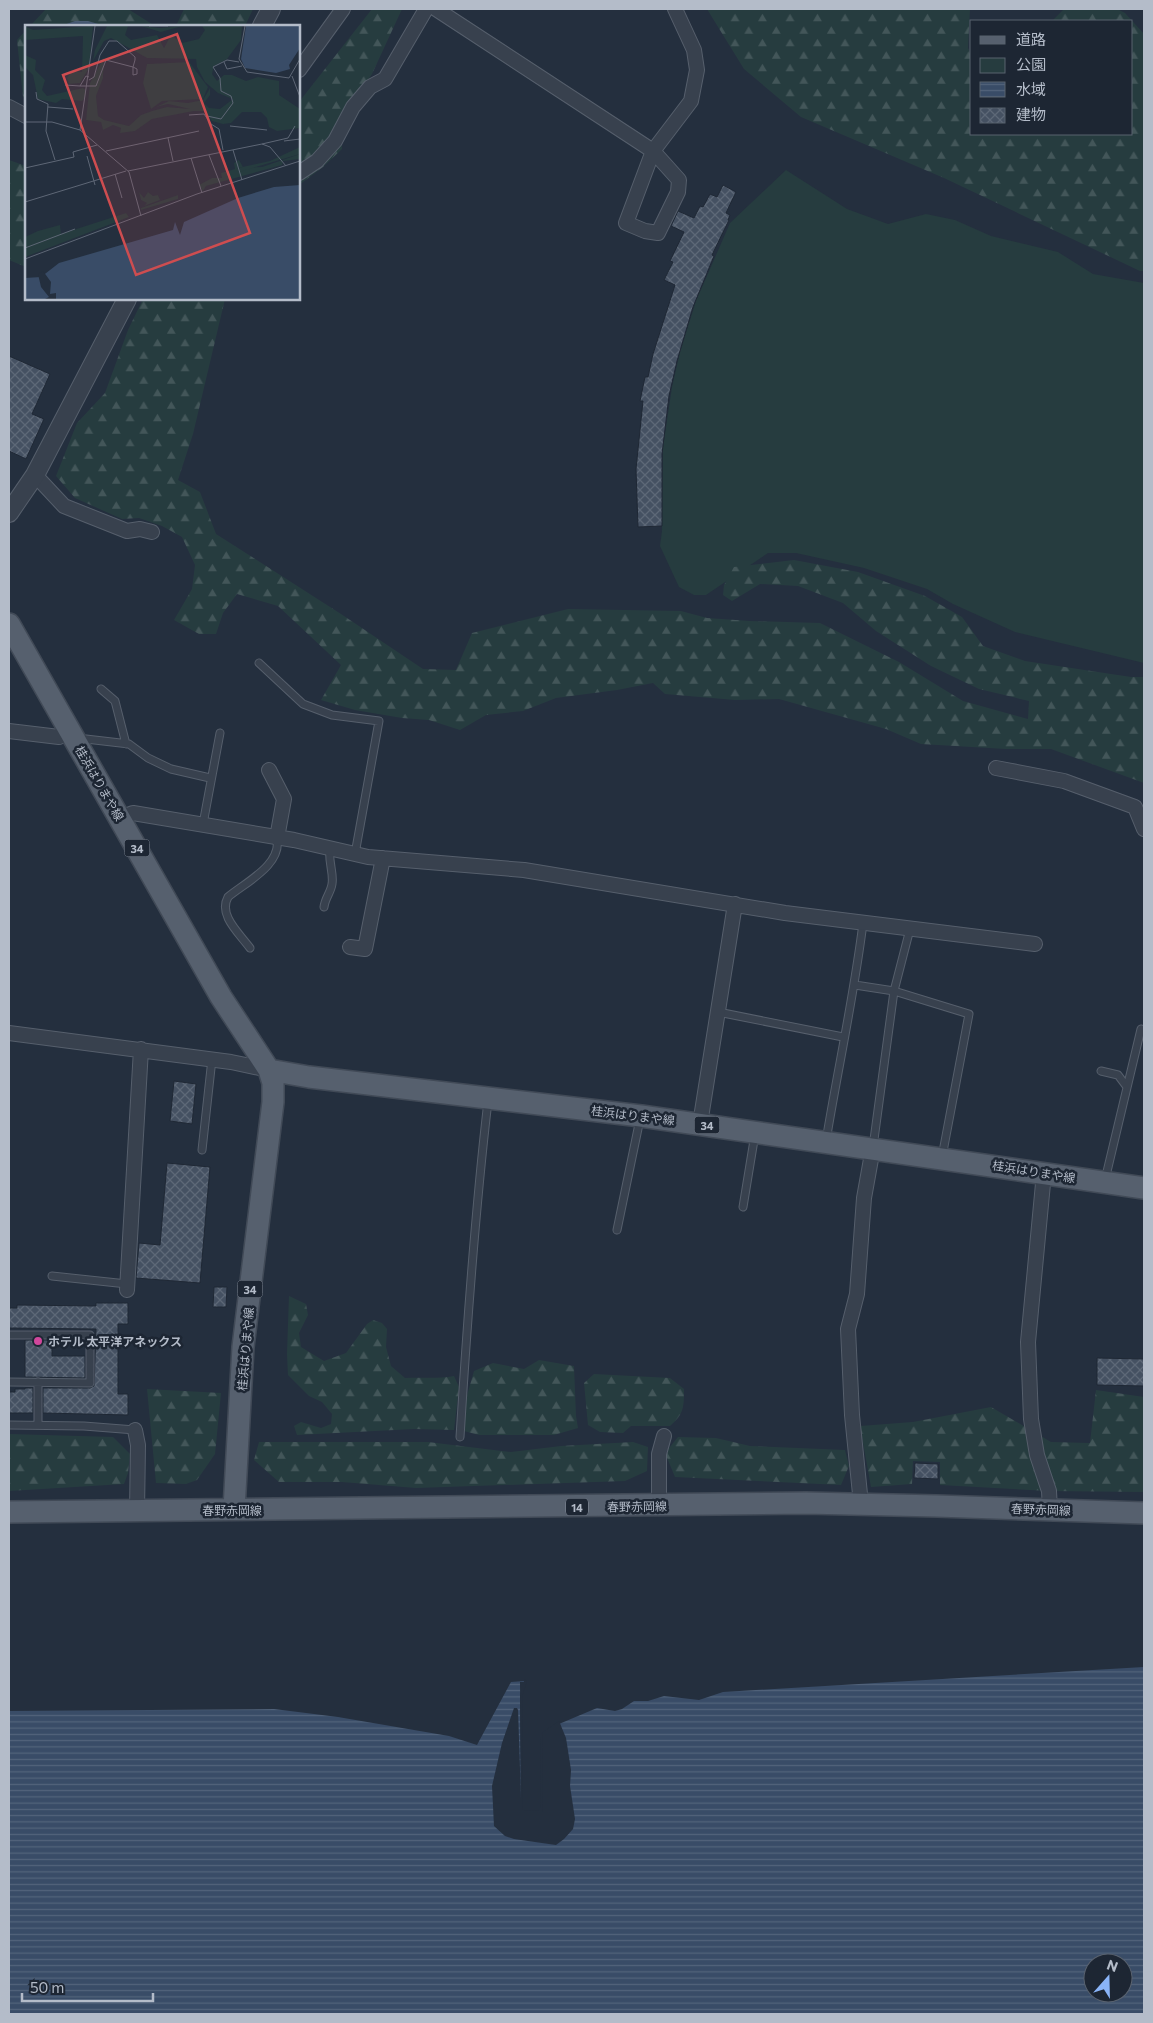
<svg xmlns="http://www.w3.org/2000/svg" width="1153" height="2023" font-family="Commissioner,'Noto Sans JP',sans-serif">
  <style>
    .green { fill: #263c3f }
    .forest { fill: url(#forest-firs) }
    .water { fill: url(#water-rules); fill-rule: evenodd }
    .pier { fill: #242f3e }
    .building { fill: url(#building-cross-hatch); stroke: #1f2835 }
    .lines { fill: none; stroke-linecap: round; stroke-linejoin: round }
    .service-casing { stroke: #565f6c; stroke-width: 9 }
    .minor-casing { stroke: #565f6c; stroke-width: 16 }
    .tertiary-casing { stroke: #565f6c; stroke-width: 20 }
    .primary-casing { stroke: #414a57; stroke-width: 24 }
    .service { stroke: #38414e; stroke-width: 7 }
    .minor { stroke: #38414e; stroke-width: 14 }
    .tertiary { stroke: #38414e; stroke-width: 18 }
    .primary { stroke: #56606e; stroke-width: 21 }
    .hotel-dot { fill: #d1479c; stroke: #1d2633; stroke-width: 2 }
    .labels { text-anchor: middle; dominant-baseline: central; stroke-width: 5; stroke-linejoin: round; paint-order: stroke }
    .shield { fill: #1d2633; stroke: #878f9c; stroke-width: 1 }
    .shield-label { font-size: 11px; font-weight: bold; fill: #b4bcc9 }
    .street-label { font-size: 12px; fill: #b4bcc9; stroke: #1d2633 }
    .poi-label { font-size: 12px; font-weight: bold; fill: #b4bcc9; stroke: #1d2633; text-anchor: start }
    .inset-road { fill: none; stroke: #5e6776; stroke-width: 1 }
    .view { fill: #ce4d50; fill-opacity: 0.15; stroke: #ce4d50; stroke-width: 2.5 }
    .inset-edge { fill: none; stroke: #b4bcc9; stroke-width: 2.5 }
  </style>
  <defs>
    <pattern id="forest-firs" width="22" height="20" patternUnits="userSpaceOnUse" patternTransform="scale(1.25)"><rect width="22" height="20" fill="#263c3f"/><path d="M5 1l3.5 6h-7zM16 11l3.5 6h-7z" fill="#435659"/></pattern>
    <pattern id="water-rules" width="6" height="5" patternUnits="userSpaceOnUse" patternTransform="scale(1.25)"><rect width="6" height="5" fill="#394c67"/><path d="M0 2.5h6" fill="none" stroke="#53647b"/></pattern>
    <pattern id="building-cross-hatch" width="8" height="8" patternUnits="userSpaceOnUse" patternTransform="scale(1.25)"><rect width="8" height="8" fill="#455162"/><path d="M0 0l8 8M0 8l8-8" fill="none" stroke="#5d6877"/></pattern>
  </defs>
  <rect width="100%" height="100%" fill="#242f3e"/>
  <path class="green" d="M786,170L847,209L888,224L926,214L955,220L991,236L1058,252L1093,274L1144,283V663L1015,632L953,604L927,589L864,568L796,553H768L706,595H694L679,587L660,546L662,531L663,447L672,387L680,352L696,301L730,223Z"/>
  <path class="forest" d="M46,9H128L155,26H30Z
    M184,9H253L245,26H176Z
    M372,9H402L372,74L340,120L342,149L323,167L299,185V102Z
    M707,9H970L968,48L972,55V134H1132V21H1052L1064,9H1117L1125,13L1144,34V271H1140L944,178L801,117L744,69Z
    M26,30V98L23,97L17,40Z
    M9,160L26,166V267L9,260Z
    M143,299H225L193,434L178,480L200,492L216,534L341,614L423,669L456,670L472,633L568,609L681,611L707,618L750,621L820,623L899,662L963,701L1028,719L1029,701L979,689L931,666L876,631L843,603L798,586L760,584L732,601L723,595L724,585L734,567L794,560L858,572L925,596L962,617L983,646L1025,661L1131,677H1144V783L1051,749H1006L921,744L886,729L779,699L735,700L665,694L653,683L617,690L556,698L523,711L486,715L460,730L429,720L402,718L355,710L321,700L341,665L278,606L237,594L223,613L216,634H199L174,620L192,589L195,565L182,537L162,526L139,518L122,519L75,498L56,476L77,423L105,393L128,330Z
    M289,1296L306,1304L308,1315L299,1333L301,1347L324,1361L346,1353L367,1324L373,1320L382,1323L387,1329L386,1347L391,1366L405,1378C422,1377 438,1379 454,1376L459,1387L454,1430L414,1429L297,1435L294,1426L301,1422L321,1428L331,1424L332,1414L322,1402L309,1396L288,1375L287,1354Z
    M539,1360L574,1366L576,1416L578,1428L554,1435H479L464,1431L466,1399L474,1371L493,1363L524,1369Z
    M594,1374L670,1378L684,1389C684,1407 684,1414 670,1426H631L623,1433L600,1432L588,1425L584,1383Z
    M147,1389L221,1393L215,1454L197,1480L186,1484L156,1483Z
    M1096,1390L1144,1397V1492L1049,1491L940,1485V1462L913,1461L912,1484L871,1487L860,1426L913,1422L991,1407L1051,1442L1090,1443Z
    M9,1434L113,1437L130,1454L128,1473L124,1484L9,1491Z
    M678,1437L716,1438L750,1446L845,1450L849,1466L841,1485L675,1477L665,1453Z
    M259,1442H428L511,1452L561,1446L633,1442L648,1447L647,1471L625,1481L416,1488L342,1482H279L254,1460Z"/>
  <path class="water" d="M75,21H88L105,26H61Z
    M1144,1667V2014H9V1711L274,1709L338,1717L449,1736L477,1745L511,1682L524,1681L520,1695L521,1813L543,1812V1735L559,1724L597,1708L615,1711L622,1709L634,1701H648L664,1696L699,1700L723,1692ZM1093,1963H1123V1993H1093Z"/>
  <path class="pier" d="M525,1679L527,1682L522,1696L523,1811L540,1810L541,1734L542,1733V1813L543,1732L559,1721L566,1738L571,1770L570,1786L575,1819L573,1829L564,1839L556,1845L514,1839L505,1836L494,1826L492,1786L502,1743L514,1708H517L518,1710L521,1799L520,1682H524Z"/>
  <path class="building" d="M723,185L736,192L726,213L730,215L728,220H729L712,255L714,256L693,307L677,361L669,396L662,454V526L638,527L636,469L643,401H640L645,377H648L653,354L675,285L664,280L673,262L670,261L684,232L671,226L678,211L694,218L700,206L703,207L710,194L717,197Z
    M9,356L50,374L32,414L44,419L26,459L9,451Z
    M174,1081L196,1084L192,1124L170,1121Z
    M167,1163L210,1167L200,1283L136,1278L139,1243L160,1245Z
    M214,1287H227L226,1307H213Z
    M96,1303H128V1324H118V1394H128V1415L43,1413V1388H90L94,1386L96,1329L9,1328V1308H17V1305L96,1306Z
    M25,1340H52V1356H85V1378L25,1377Z
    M1097,1358L1144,1359V1386L1097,1385Z
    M25,1388H33V1413H9V1392H15V1389H25Z
    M915,1463L938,1464V1479L914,1478Z"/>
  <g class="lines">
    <defs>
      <path id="service" d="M259,663L303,704L332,715L379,721L355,854
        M101,689L115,701L126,744
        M80,742L86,739L129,744L148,758L171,769L210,778
        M203,824L220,733
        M324,907C325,898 331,892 332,884C334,873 328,862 330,848
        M250,948C239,933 218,915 228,897C246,882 282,865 277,838
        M855,985L894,991L969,1014L942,1157
        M718,1012L843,1037
        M1101,1071L1118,1075L1127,1087
        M826,1141C838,1068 854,996 863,923
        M873,1147L894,991L910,929
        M202,1150L212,1059
        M1105,1180L1141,1029
        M743,1207L755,1134
        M617,1230L640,1119
        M52,1276L127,1284
        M9,1335H90V1383L9,1382
        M9,1425L84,1426L135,1430
        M38,1425V1382
        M460,1437C467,1324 475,1212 488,1101"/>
      <path id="minor" d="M436,9L653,151L679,180L678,192L658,233L645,231L626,223L653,151L691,101L697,70L694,50L675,9
        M299,70L343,9
        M9,107L26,116
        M299,173L317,161L335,141L353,107L370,87L385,79L426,9
        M35,475L64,506L127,531L140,529L152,532
        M9,731L59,737L70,731
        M996,768L1064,781L1135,807L1144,829
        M269,770L284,799L277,838
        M120,818L133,813L294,840L368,857L524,870L785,913L1035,944
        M350,947L365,949L383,858
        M9,1033L231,1062L269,1070
        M700,1124L735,904
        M1044,1173L1028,1342L1031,1419L1037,1455L1049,1491L1050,1510
        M127,1290L141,1049
        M135,1430L138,1445L137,1511
        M861,1504L852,1415L848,1329L857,1294L864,1198L873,1148
        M659,1506V1454L664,1436"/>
      <path id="tertiary" d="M262,26L271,9
        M9,513L35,475L127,299"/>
      <path id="primary" d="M9,624L221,997L269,1070L273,1083V1102L243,1347L234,1509
        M269,1070L309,1077L641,1116L1144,1188
        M9,1512L806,1503L937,1506L1144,1513"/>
    </defs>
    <use href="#service" class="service-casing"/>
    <use href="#minor" class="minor-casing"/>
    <use href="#tertiary" class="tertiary-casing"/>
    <use href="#primary" class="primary-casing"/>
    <use href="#service" class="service"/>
    <use href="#minor" class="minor"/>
    <use href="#tertiary" class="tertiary"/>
    <use href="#primary" class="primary"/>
  </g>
  <circle class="hotel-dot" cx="38" cy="1341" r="5"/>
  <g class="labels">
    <g class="shield">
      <rect x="124.5" y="839.5" width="25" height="17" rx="4"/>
      <rect x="694.5" y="1116.5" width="25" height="17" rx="4"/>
      <rect x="237.5" y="1280.5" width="25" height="17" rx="4"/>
      <rect x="566" y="1498.5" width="22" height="17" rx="4"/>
    </g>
    <g class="shield-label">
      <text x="137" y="848">34</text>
      <text x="707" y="1125">34</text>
      <text x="250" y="1289">34</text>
      <text x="577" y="1507">14</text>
    </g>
    <g class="street-label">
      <text transform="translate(100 783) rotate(60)">桂浜はりまや線</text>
      <text transform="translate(633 1115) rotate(7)">桂浜はりまや線</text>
      <text transform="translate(1034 1171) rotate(9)">桂浜はりまや線</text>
      <text transform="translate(245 1349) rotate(-85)">桂浜はりまや線</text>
      <text transform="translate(637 1506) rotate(-1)">春野赤岡線</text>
      <text transform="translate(1041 1509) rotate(2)">春野赤岡線</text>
      <text x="232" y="1510">春野赤岡線</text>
    </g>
    <g class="poi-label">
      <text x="48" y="1341">ホテル 太平洋アネックス</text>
    </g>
  </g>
  <g transform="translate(25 25)">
    <rect width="275" height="275" fill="#242f3e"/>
    <path d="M164,37L183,62L178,74L137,76L126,84L118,58L122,39Z" fill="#263c3f"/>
    <path d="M0,1L8,5L68,1L64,43L55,58L44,59L42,53L47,46L57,47L58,11L0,15ZM82,1H103L100,10L106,15L132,10L139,23L146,10L157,18L174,14L180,5L177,1H217L216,15L202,34L189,41L187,49L192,56L199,50H207L221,56L233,52L254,56V70L275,84V103L252,106L244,102L242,93L236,87H217L206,98L198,99L187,96L179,86H169L127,94L110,106L95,108L96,103L88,100L78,105L76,97L61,95L65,58L79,32L78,53L71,71L73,91L79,95L104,101L116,90L127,86L142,82L165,84L143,79L131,82L144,76L163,78L178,75L185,63V70L179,78L184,83L195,84L208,74L193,68L180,57L172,42L171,34L122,33L86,13L79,16L68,36L70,25ZM116,1L135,3L157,1L136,7ZM0,30L11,35L10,45L20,55L17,65L22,71L58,63L61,65L60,73L57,76L37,74L31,78L13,74L8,50L0,42ZM275,129V134L258,136L257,140L181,161L178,166L174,160L187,153H197L196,148L210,144L209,138L214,135L218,142L213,143L237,142ZM114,167L119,173L123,167L128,171L133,170L135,175L119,181L122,178L116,175ZM153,170V174L116,185V183ZM101,188L104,192L0,232V212L13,206L35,200L36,209Z" fill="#263c3f"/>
    <path d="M275,122V129L214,147L213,143L245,136Z" fill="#263c3f"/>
    <path d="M221,1H275V23L264,40L265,44L251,48L220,43L216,34ZM275,160V274H0V253L16,252L34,238L148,205L150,197L155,210L159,197L213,173L249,162Z" fill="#394c67"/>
    <path d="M18,246L26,257L25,269L31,268V274H20L24,272L16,262L13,249Z" fill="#242f3e"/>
    <path class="inset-road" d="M124,1H143M220,1L214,34L222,47L264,53L275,34M199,37L202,44L217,41M267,51L275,72M40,60L55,61L61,51L64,52M55,61H71L81,35L108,42L112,44V49L108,50V42L110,35V32L92,16H84L75,30L69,52L64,55M11,67L12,74L23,79L21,106L30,135M23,82L48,84M164,90L179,89L186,99L194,104L198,125M182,91L196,94L208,78L206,71L196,66L195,53L188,42L202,35L214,37M0,97H27L55,105L104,147L116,191M205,101L242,105M55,105L70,1M143,113L148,136M259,116L275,114M237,119L263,113L270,101M208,125L217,155M81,126L174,106M184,130L196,161M62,131L70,160M166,133L177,168M0,143L49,132L48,127L72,120M103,146L237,119L245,122L261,141M90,149L97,173M0,177L101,146M0,223L50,204M0,234L172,169L275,136"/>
    <path class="view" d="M152,9L225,208L111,250L38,50Z"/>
    <rect width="275" height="275" class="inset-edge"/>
  </g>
  <rect width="1153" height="2023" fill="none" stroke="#b4bcc9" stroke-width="20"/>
  <rect x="970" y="20" width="162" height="115" fill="#1d2633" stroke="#59626f"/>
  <rect x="980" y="36" width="25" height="8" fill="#56606e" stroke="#59626f"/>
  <text x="1016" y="45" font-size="15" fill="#b4bcc9">道路</text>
  <rect x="980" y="58" width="25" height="15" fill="#263c3f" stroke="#59626f"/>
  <text x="1016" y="70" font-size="15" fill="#b4bcc9">公園</text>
  <rect x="980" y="82" width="25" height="15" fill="url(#water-rules)" stroke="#59626f"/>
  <text x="1016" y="95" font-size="15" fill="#b4bcc9">水域</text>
  <rect x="980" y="108" width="25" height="15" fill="url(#building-cross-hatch)" stroke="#59626f"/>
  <text x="1016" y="120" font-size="15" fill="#b4bcc9">建物</text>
  <g transform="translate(1108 1978) rotate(20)"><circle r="24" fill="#1d2633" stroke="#59626f"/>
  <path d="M0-4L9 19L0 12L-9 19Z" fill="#8ab4f8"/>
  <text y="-8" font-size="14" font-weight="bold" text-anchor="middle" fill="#b4bcc9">N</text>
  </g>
  <path d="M22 1993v8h131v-8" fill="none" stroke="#b4bcc9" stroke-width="2.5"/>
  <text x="30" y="1993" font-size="15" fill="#b4bcc9" stroke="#1d2633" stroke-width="4" paint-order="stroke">50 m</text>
</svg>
